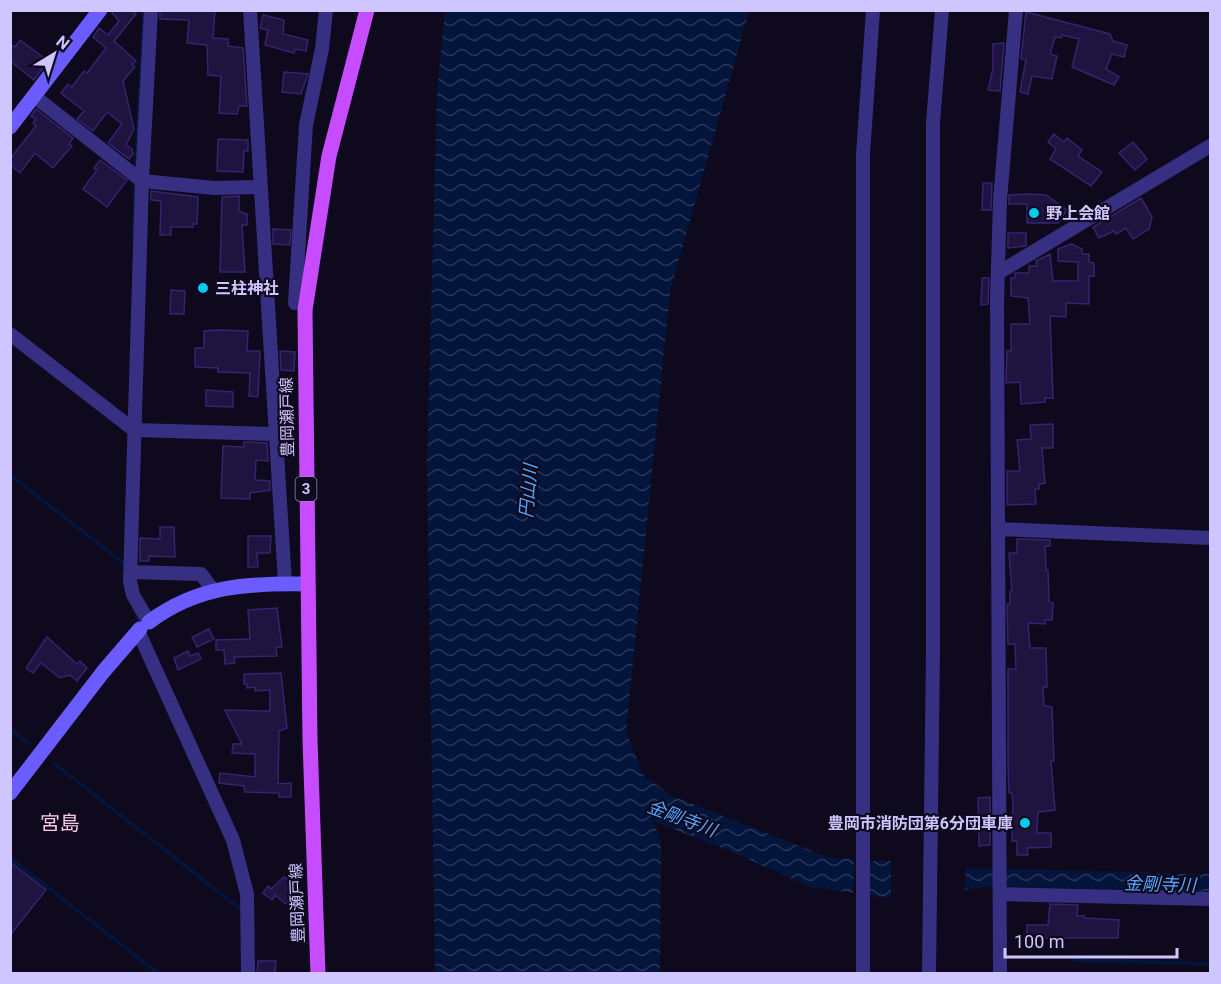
<svg xmlns="http://www.w3.org/2000/svg" width="1221" height="984" font-family="Roboto,'Noto Sans JP',sans-serif">
  <style>
    .water { fill: url(#water-waves) }
    .lines { fill: none; stroke-linecap: round; stroke-linejoin: round }
    .stream { stroke: #04153c; stroke-width: 4 }
    .building { fill: #1f1340; stroke: #36236f; stroke-width: 1.5 }
    .street { stroke: #372f81; stroke-width: 14 }
    .secondary { stroke: #6a5cff; stroke-width: 15 }
    .primary { stroke: #c74cff; stroke-width: 15 }
    .poi-dot { fill: #00caf0; stroke: #0e091d; stroke-width: 2 }
    .labels { text-anchor: middle; dominant-baseline: central; stroke-width: 4.5; stroke-linejoin: round; paint-order: stroke }
    .shield { fill: #0e091d; stroke: #958dbb; stroke-width: 1.5 }
    .shield-label { font-size: 15px; font-weight: bold; fill: #cfc5ff }
    .poi-label { font-size: 16px; font-weight: bold; fill: #cfc5ff; stroke: #0e091d; text-anchor: start }
    .street-label { font-size: 16px; fill: #cfc5ff; stroke: #0e091d }
    .water-label { font-size: 18px; font-style: italic; fill: #53a5ff; stroke: #0e091d }
    .quarter-label { font-size: 20px; fill: #ffc7e8; stroke: #0e091d }
  </style>
  <defs>
    <pattern id="water-waves" width="16" height="10" patternUnits="userSpaceOnUse" patternTransform="scale(1.5)"><rect width="16" height="10" fill="#04153c"/><path d="M0 5q4-4 8 0t8 0" fill="none" stroke="#283659"/></pattern>
  </defs>
  <rect width="100%" height="100%" fill="#0e091d"/>
  <path class="water" d="M445,11H749L670,292L626,732L643,775L670,795L827,857L854,859L853,893L810,887L735,853L653,821L661,841L660,973H435L427,463L437,91Z
    M869,861H891V898L867,896Z
    M966,868L1210,874V892L990,886L965,890Z"/>
  <g class="lines">
    <path class="stream" d="M136,171L144,10
      M134,237L135,182
      M10,475L126,565
      M134,609L142,627
      M10,729L28,743
      M55,764L243,911
      M10,858L159,974
      M1074,960L1210,964"/>
  </g>
  <path class="building" d="M110,10H131L136,14L114,41L136,61L132,65L135,67L123,81L134,129L126,145L132,149L133,154L129,159L108,143L122,124L107,112L93,131L77,119L84,111L61,93L68,84L72,87L84,71L87,73L106,48L93,37L99,28L108,35L119,21Z
    M160,10H215L213,38L228,39V46L243,48L247,106H239L237,114L219,113L221,76L208,75L207,45L187,43L189,20L160,19Z
    M1026,12L1110,34L1113,41L1127,45L1124,57L1112,54L1106,69L1119,77L1114,85L1072,67L1079,39L1062,35L1061,38L1055,37L1050,54L1057,56L1052,79L1032,76L1028,94L1020,92L1026,60L1021,59Z
    M263,15L284,20L283,34L308,40L306,51L295,49L294,53L265,45L268,30L260,28Z
    M20,40L48,61L34,80L10,61V44L15,47Z
    M1004,43L1000,91L988,90L993,69V44Z
    M284,72L308,74L301,94L282,92Z
    M36,109L73,138L69,144L72,146L53,168L35,153L20,173L10,165V159L36,126L33,123L36,119L31,116Z
    M1054,134L1064,142L1067,138L1082,150L1078,156L1102,172L1091,186L1050,159L1056,149L1048,142Z
    M218,139L248,140V151H244L243,172L217,171Z
    M1133,142L1147,159L1135,170L1119,153Z
    M100,160L127,180L107,207L83,189L97,170L94,168Z
    M983,183H992L991,210H982Z
    M151,191L198,197L197,224H193V227H171V235H160L161,201L151,200Z
    M1028,194L1046,195L1067,210L1058,223H1027V204H1009V195Z
    M239,196V211L247,214V225H242L245,272H220L222,197Z
    M1141,198L1152,217L1149,229L1133,239L1126,228L1116,234L1114,231L1099,238L1093,227Z
    M273,229L291,230L290,245L273,244Z
    M1008,233H1026V246L1008,248Z
    M1071,244L1082,249V254H1089V262L1094,263V276H1089V304L1066,303V317L1050,316L1053,398H1045V402L1021,404L1020,382L1006,383L1007,351H1011V324H1030L1028,298L1011,296V278H1015V273H1029V266H1037L1036,261L1050,254L1053,281H1078V262L1058,261V249Z
    M982,278H989L988,304L981,305Z
    M171,290L185,291L184,314H170Z
    M218,330L248,331L247,351H260L258,397L249,396L250,373L218,372V368L195,367V348H204V331Z
    M280,351L295,352L294,371L281,370Z
    M206,390L233,392V407L206,406Z
    M1053,424V448H1042L1045,483L1039,484V489H1035L1036,504L1007,505V471H1020L1017,440L1031,439L1030,425Z
    M244,442L267,443L268,461L256,460L255,480L270,481V490L250,493V499L221,498L223,446L244,447Z
    M160,527H174L175,557L149,556V561H140V538L160,539Z
    M248,536H271L270,553H257L258,567H248Z
    M1017,539L1050,540V546H1045L1046,570H1048L1049,602L1053,603L1052,620H1045V624L1028,623L1030,648H1046L1047,687H1043L1044,706L1052,707L1054,761H1051L1055,810L1038,812L1037,833H1051V847L1027,848L1028,855H1017V841H1012L1013,805L1012,793H1009L1008,765V669H1016L1015,644H1008L1007,604H1010V591H1012L1009,553H1017Z
    M277,608L282,647H276L277,656L234,657L235,663L225,664L224,650H216V640L250,639L248,610Z
    M209,629L214,639L197,647L192,637Z
    M47,637L77,664L80,661L87,668L77,681L70,675L60,678L41,663L33,673L26,668Z
    M188,651L190,656L198,653L201,659L178,670L174,658Z
    M281,673L287,728L279,731L278,784L291,783V797H279V793L245,792L244,786L219,783L220,773L255,777V754L232,753L233,744H242L225,710L270,711V690L255,691V687L247,688V684H244V674Z
    M990,797V845L979,846L978,798Z
    M10,862L46,890L10,935Z
    M284,877L292,882L287,889L294,894L286,904L275,895L272,900L263,893L268,886L271,889Z
    M1050,904L1078,905L1077,916H1084V918L1119,920L1118,938H1027V925H1048Z
    M258,961H276L275,974H257Z"/>
  <g class="lines">
    <path class="street" d="M250,10L285,584
      M34,96L142,181L214,188L261,187
      M998,273L1210,146
      M295,303L306,125L322,49L326,10
      M10,334L134,430L275,434
      M998,529L1210,538
      M131,572L201,574L213,590
      M149,622L133,595L130,581L142,181L151,10
      M138,631L233,840L247,894L248,974
      M1000,894L1210,899
      M863,974V154L873,10
      M929,974L933,650V123L942,10
      M1000,974L997,301L1000,200L1016,10"/>
    <path class="secondary" d="M10,127L100,10
      M149,622C198,585 249,583 308,584
      M10,793L103,672L140,629"/>
    <path class="primary" d="M318,974L310,740L305,310L329,156L367,10"/>
  </g>
  <g class="poi-dot">
    <circle cx="1034" cy="213" r="6"/>
    <circle cx="203" cy="288" r="6"/>
    <circle cx="1025" cy="823" r="6"/>
  </g>
  <g class="labels">
    <rect class="shield" x="295.5" y="477" width="21" height="24" rx="4.5"/>
    <g class="shield-label">
      <text x="306" y="489">3</text>
    </g>
    <g class="poi-label">
      <text x="1046" y="213">野上会館</text>
      <text x="215" y="288">三柱神社</text>
      <text x="1013" y="823" text-anchor="end">豊岡市消防団第6分団車庫</text>
    </g>
    <g class="street-label">
      <text transform="translate(287 417) rotate(-91)">豊岡瀬戸線</text>
      <text transform="translate(297 903) rotate(-92)">豊岡瀬戸線</text>
    </g>
    <g class="water-label">
      <text transform="translate(528 491) rotate(-85)">円山川</text>
      <text transform="translate(682 818) rotate(21)">金剛寺川</text>
      <text transform="translate(1160 884) rotate(2)">金剛寺川</text>
    </g>
    <g class="quarter-label">
      <text x="60" y="823">宮島</text>
    </g>
  </g>
  <rect width="1221" height="984" fill="none" stroke="#cfc5ff" stroke-width="24"/>
  <g transform="translate(54 54) rotate(38)" stroke="#0e091d" stroke-width="4.5" paint-order="stroke">
  <path d="M0-4.5L10 22L0 15L-10 22Z" fill="#cfc5ff"/>
  <text y="-9" font-size="16" font-weight="bold" text-anchor="middle" fill="#cfc5ff">N</text>
  </g>
  <path d="M1005 948v9h172v-9" fill="none" stroke="#cfc5ff" stroke-width="3"/>
  <text x="1014" y="948" font-size="18" fill="#cfc5ff" stroke="#0e091d" stroke-width="4.5" paint-order="stroke">100 m</text>
</svg>
